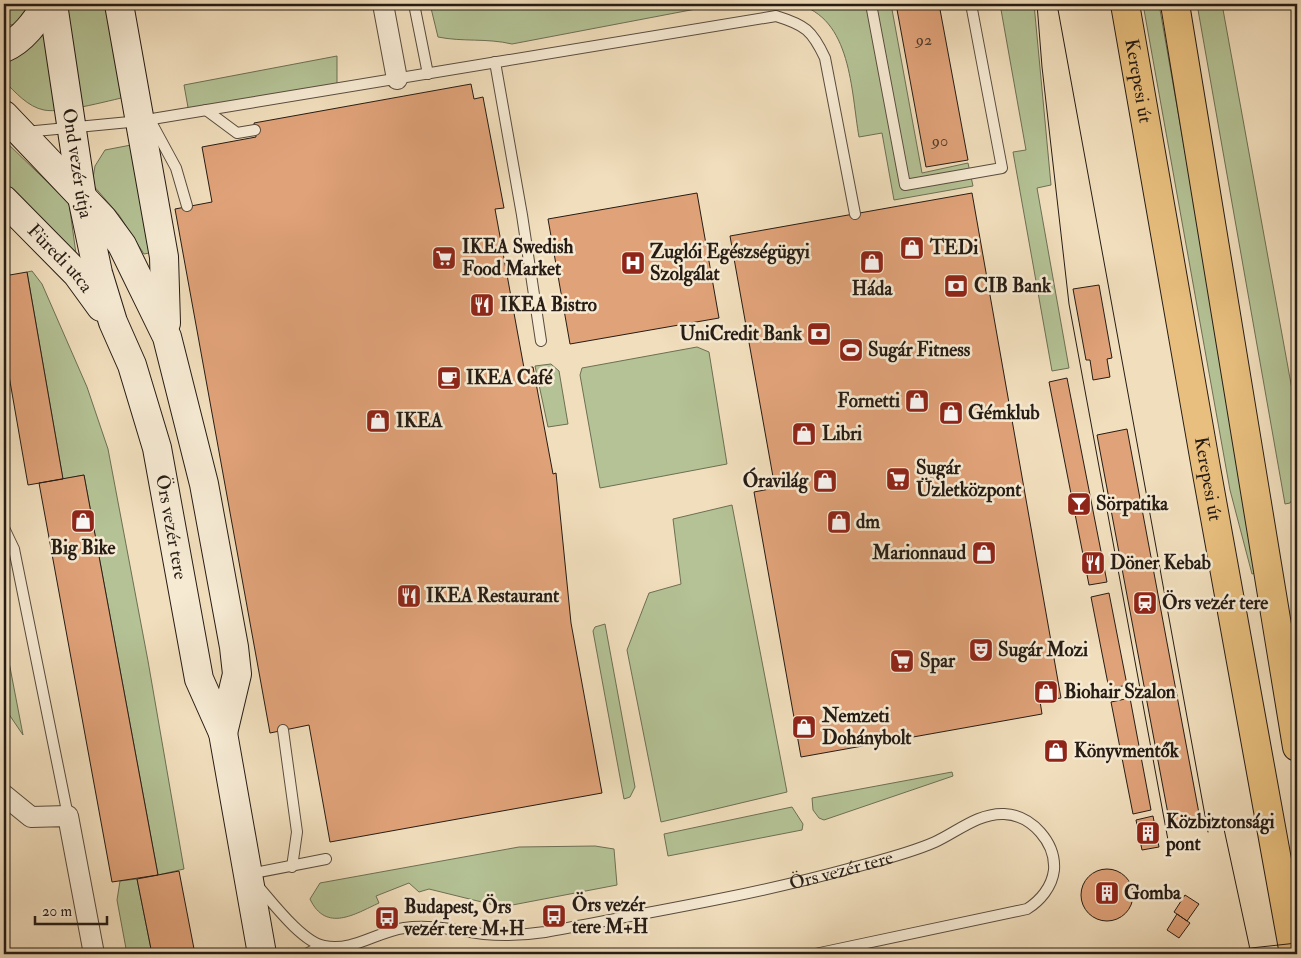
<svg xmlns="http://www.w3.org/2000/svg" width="1301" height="958" font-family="'IM FELL Double Pica',serif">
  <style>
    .green { fill: #b4c295; stroke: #6d6f54 }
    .building { fill: #e0a279; stroke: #261c14 }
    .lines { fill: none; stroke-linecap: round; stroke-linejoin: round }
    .lane-casing { stroke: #594c3e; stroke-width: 12 }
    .street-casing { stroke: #594c3e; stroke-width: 22 }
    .secondary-casing { stroke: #261c14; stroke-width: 30 }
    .primary-casing { stroke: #261c14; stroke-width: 30 }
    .lane { stroke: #f6ead3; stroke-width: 10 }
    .street { stroke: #f6ead3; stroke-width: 20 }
    .secondary { stroke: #f6ead3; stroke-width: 28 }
    .primary { stroke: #e8bf7e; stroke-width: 28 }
    .tram { stroke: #261c14; stroke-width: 1 }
    .labels { text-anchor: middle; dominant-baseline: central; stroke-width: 5; stroke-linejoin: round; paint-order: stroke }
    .number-label { font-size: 16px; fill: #543e2d }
    .street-label { font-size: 19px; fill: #261c14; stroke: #f6ead3 }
    .poi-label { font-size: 19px; font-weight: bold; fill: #261c14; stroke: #f6ead3; text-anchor: start }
  </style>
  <rect width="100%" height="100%" fill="#f1debc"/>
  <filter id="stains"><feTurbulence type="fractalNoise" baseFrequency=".004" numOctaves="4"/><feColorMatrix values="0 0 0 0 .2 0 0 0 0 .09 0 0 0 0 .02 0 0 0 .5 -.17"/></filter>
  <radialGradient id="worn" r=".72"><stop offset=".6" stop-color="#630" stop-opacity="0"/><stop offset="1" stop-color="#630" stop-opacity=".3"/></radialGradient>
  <path class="green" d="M4,4H27L22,23L4,26Z
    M47,4H119L135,95C114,99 63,114 44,110C28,107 15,92 4,81V48Z
    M430,4H744L718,9L717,5L512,44C487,38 462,42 438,37Z
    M796,4H891L922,173L968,163L973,186L894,200L882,133L859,137C851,92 852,17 796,4Z
    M1000,4H1034L1051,185L1037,188L1069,368L1052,371L1013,152L1026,150Z
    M1143,4H1159L1259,572L1252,574L1230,490Z
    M1197,4H1222L1297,417V491L1290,503L1285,504Z
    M337,56V88L189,113L184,85Z
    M4,140L69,203L77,261L4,190Z
    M131,145L149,253L144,254L119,215L92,184L95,166L105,150Z
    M32,271L42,284L87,387L108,449L148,661L184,869L158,875L84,475L63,479L27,272Z
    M697,347L709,352L727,464L600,488L580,375L582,368Z
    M551,364L559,371L568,424L548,427L535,366Z
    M732,505L787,792L661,822L627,650L649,593L681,584L673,519Z
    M605,624L635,787L630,797L624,799L593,631L595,627Z
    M4,636L23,735L4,707Z
    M952,772L953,776L824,820L819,818L813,810L812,798Z
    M792,807L803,824L802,830L668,856L664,834Z
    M595,846L614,849L617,885L502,907L429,889L419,892L409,883L376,896L379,903C355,914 326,933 310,899L320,883L519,847Z
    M137,879L152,954H127L117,900L120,881Z"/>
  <path class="building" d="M896,4H939L968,160L926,167Z
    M1291,4H1297V38Z
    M471,84L474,99L483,97L504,208L495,209L524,368L533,367L553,474L556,473L571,623L602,793L330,842L309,725L270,733L175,209L212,202L202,147L256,137L254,123Z
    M697,193L719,318L570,344L548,219Z
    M972,193L1061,698L1040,701L1042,714L801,757L754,492L775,488L730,236Z
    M27,272L63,479L28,485L4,347V276Z
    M1099,285L1112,358L1107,359L1110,377L1093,380L1090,360H1086L1073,289Z
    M1067,378L1107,582L1089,585L1049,382Z
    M1127,429L1201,824L1171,830L1097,435Z
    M84,475L158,875L112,882L39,483Z
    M1109,593L1127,685L1109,689L1091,597Z
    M1130,698L1151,810L1133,814L1111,702Z
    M1153,816L1159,847L1142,850L1136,820Z
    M1081 895a26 26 0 1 1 52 0a26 26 0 1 1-52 0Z
    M179,871L195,954H152L137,879Z
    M1185,895L1199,904L1187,921L1174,912Z
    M1177,914L1190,923L1179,938L1167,930Z"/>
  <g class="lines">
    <defs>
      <g id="lane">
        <path d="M414,4L428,74"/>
        <path d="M871,4L905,185L1002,168L971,4"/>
        <path d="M495,62L522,215L541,341"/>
        <path d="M206,110L237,133L255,130"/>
        <path d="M150,120L176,168L187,206"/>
        <path d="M25,132L140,121L776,16C805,25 812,30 825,58L855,214"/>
        <path d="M4,528L14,549L68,816"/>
        <path d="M283,730L297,832L292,867"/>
        <path d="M249,874L326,859"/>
        <path id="s1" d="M257,885C272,902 302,942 324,946C353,952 376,932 404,928C431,924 458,931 484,934C505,936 525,935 545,932C646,913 749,896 848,869C877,861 908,854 935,842C957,832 978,813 1004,814C1032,815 1056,843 1054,870C1052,887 1040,901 1027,909L815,954"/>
        <path d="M306,954L322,946"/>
      </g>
      <path id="street" d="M383,4L397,79
        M4,795L31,817L68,816L94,954"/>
      <g id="secondary">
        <path id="s2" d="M53,4L82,197L98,273L113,322L132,365L157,448L199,679L223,733L262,954"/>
        <path d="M119,4L164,257L166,323"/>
        <path d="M4,48C23,40 36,21 47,4"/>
        <path d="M4,115L103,219L122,245L167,337L204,484L234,647L237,674L223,733"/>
        <path id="s3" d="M4,200L77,274L101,307"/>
      </g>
      <g id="primary">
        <path id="s4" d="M1125,4L1206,468L1294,954"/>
        <path d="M1175,4L1297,747"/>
      </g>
    </defs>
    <use href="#lane" class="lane-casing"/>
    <use href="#street" class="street-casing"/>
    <use href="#secondary" class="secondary-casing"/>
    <use href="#primary" class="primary-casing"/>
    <use href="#lane" class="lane"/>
    <use href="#street" class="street"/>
    <use href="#secondary" class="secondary"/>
    <use href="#primary" class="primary"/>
    <path class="tram" d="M1037,4L1042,67L1069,304L1168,840
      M1057,4L1208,832
      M1224,829L1251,954
      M1196,954L1297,943
      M1296,954H1297"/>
  </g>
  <defs>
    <symbol id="shop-square" viewBox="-11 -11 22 22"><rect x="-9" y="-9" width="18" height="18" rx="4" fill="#8f2418" stroke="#f6ead3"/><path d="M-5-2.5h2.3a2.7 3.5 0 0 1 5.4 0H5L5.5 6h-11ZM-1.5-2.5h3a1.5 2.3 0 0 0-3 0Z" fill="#fff"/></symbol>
    <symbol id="supermarket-square" viewBox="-11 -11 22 22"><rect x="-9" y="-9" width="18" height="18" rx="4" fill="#8f2418" stroke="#f6ead3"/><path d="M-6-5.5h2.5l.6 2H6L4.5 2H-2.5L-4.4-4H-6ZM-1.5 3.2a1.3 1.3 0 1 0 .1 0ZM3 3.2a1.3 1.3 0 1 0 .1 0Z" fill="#fff"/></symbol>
    <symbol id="hospital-square" viewBox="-11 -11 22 22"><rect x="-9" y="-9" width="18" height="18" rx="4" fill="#8f2418" stroke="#f6ead3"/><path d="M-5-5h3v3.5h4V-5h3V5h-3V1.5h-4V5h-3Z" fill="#fff"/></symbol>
    <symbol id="bank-square" viewBox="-11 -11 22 22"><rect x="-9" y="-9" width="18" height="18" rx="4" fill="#8f2418" stroke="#f6ead3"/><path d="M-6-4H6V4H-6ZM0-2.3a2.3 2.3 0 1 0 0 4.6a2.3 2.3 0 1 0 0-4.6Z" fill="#fff"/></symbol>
    <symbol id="restaurant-square" viewBox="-11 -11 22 22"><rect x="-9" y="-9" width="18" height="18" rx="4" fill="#8f2418" stroke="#f6ead3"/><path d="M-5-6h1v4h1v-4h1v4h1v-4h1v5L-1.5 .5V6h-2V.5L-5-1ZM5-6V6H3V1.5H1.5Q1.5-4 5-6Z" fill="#fff"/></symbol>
    <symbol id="stadium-square" viewBox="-11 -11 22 22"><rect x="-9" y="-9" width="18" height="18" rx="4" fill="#8f2418" stroke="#f6ead3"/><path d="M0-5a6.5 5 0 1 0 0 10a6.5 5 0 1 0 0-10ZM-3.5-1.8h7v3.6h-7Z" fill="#fff"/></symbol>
    <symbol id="cafe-square" viewBox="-11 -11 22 22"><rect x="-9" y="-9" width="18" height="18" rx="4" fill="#8f2418" stroke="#f6ead3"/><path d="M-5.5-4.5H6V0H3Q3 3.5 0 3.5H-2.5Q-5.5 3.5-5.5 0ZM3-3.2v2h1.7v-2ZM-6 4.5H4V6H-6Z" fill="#fff"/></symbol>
    <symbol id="bar-square" viewBox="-11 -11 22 22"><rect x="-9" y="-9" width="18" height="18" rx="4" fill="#8f2418" stroke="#f6ead3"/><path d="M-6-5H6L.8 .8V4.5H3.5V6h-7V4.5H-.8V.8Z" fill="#fff"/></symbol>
    <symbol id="station-square" viewBox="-11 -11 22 22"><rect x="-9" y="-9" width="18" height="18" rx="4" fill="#8f2418" stroke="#f6ead3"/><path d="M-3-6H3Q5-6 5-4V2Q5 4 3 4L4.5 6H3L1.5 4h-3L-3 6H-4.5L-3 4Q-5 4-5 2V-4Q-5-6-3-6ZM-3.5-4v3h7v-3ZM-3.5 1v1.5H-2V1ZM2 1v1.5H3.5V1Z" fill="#fff"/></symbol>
    <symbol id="theatre-square" viewBox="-11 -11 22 22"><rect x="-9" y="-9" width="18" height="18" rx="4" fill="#8f2418" stroke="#f6ead3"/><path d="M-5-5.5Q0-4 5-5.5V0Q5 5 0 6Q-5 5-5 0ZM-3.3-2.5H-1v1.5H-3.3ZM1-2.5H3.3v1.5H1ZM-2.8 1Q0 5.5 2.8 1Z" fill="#fff"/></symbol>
    <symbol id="building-square" viewBox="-11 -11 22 22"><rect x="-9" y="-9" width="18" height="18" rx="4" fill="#8f2418" stroke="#f6ead3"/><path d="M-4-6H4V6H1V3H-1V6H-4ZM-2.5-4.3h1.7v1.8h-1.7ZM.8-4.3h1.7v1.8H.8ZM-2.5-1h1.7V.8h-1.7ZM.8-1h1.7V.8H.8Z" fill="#fff"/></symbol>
    <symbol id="bus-square" viewBox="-11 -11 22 22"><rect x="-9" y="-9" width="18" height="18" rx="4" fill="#8f2418" stroke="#f6ead3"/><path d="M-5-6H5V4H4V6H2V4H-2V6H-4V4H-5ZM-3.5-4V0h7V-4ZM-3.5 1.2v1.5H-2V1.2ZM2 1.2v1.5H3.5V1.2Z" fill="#fff"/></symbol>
  </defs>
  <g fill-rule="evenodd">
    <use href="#shop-square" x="898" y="234" width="28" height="28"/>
    <use href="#supermarket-square" x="430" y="244" width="28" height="28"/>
    <use href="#shop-square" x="858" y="248" width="28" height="28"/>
    <use href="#hospital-square" x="619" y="249" width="28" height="28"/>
    <use href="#bank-square" x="942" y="272" width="28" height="28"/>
    <use href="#restaurant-square" x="468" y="291" width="28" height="28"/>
    <use href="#bank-square" x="805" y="320" width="28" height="28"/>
    <use href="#stadium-square" x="837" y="336" width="28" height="28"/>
    <use href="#cafe-square" x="435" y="364" width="28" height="28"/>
    <use href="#shop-square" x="903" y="387" width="28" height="28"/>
    <use href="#shop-square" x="937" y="399" width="28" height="28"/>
    <use href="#shop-square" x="364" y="407" width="28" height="28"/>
    <use href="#shop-square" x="790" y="420" width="28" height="28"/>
    <use href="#supermarket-square" x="884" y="465" width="28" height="28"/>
    <use href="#shop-square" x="811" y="467" width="28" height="28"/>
    <use href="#bar-square" x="1065" y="490" width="28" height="28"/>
    <use href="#shop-square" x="69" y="507" width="28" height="28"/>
    <use href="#shop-square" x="825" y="508" width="28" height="28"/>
    <use href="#shop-square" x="970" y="539" width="28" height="28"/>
    <use href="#restaurant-square" x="1079" y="549" width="28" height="28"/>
    <use href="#restaurant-square" x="395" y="582" width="28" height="28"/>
    <use href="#station-square" x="1131" y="589" width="28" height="28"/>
    <use href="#theatre-square" x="967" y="636" width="28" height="28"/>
    <use href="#supermarket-square" x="888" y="647" width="28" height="28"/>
    <use href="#shop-square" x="1032" y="678" width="28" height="28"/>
    <use href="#shop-square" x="790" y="713" width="28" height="28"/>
    <use href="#shop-square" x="1042" y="737" width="28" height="28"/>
    <use href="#building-square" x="1134" y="819" width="28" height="28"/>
    <use href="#building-square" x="1093" y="879" width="28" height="28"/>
    <use href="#bus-square" x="540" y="902" width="28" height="28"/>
    <use href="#bus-square" x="373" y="904" width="28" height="28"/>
  </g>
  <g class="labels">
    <g class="number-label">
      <text x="924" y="40">92</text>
      <text x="940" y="141">90</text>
    </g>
    <g class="street-label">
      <text stroke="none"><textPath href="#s4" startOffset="78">Kerepesi út</textPath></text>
      <text stroke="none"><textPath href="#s2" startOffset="161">Ond vezér útja</textPath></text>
      <text stroke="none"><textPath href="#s3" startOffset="81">Füredi utca</textPath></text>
      <text stroke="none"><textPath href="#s4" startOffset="482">Kerepesi út</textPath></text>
      <text stroke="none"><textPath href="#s2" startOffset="538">Örs vezér tere</textPath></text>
      <text stroke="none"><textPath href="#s1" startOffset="619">Örs vezér tere</textPath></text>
    </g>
    <g class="poi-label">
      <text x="462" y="247">IKEA Swedish<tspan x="462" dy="22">Food Market</tspan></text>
      <text x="930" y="248">TEDi</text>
      <text x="650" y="252">Zuglói Egészségügyi<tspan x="650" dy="22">Szolgálat</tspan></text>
      <text x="974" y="286">CIB Bank</text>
      <text x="872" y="289" text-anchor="middle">Háda</text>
      <text x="500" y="305">IKEA Bistro</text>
      <text x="802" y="334" text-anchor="end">UniCredit Bank</text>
      <text x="868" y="350">Sugár Fitness</text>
      <text x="466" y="378">IKEA Café</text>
      <text x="900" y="401" text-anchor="end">Fornetti</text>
      <text x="968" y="413">Gémklub</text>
      <text x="396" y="421">IKEA</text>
      <text x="822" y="434">Libri</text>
      <text x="916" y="468">Sugár<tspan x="916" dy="22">Üzletközpont</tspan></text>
      <text x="808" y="481" text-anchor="end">Óravilág</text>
      <text x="1096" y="504">Sörpatika</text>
      <text x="856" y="522">dm</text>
      <text x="83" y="548" text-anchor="middle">Big Bike</text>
      <text x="966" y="553" text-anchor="end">Marionnaud</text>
      <text x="1110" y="563">Döner Kebab</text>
      <text x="426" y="596">IKEA Restaurant</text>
      <text x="1162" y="603">Örs vezér tere</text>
      <text x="998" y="650">Sugár Mozi</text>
      <text x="920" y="661">Spar</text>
      <text x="1064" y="692">Biohair Szalon</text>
      <text x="822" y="716">Nemzeti<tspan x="822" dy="22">Dohánybolt</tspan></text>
      <text x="1074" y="751">Könyvmentők</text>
      <text x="1166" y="822">Közbiztonsági<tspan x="1166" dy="22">pont</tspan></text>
      <text x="1124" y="893">Gomba</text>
      <text x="572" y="905">Örs vezér<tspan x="572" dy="22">tere M+H</tspan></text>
      <text x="404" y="907">Budapest, Örs<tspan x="404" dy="22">vezér tere M+H</tspan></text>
    </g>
  </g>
  <rect width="1301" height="958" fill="none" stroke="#f1debc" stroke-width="20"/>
  <rect x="5" y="5" width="1291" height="948" fill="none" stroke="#261c14" stroke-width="2.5"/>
  <rect x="10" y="10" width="1281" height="938" fill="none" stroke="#261c14"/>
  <path d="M35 916v8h72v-8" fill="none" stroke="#261c14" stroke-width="2.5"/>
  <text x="42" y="916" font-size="15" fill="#261c14" stroke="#f6ead3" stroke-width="4" paint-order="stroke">20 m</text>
  <rect width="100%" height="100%" filter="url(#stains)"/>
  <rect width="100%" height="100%" fill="url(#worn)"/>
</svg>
